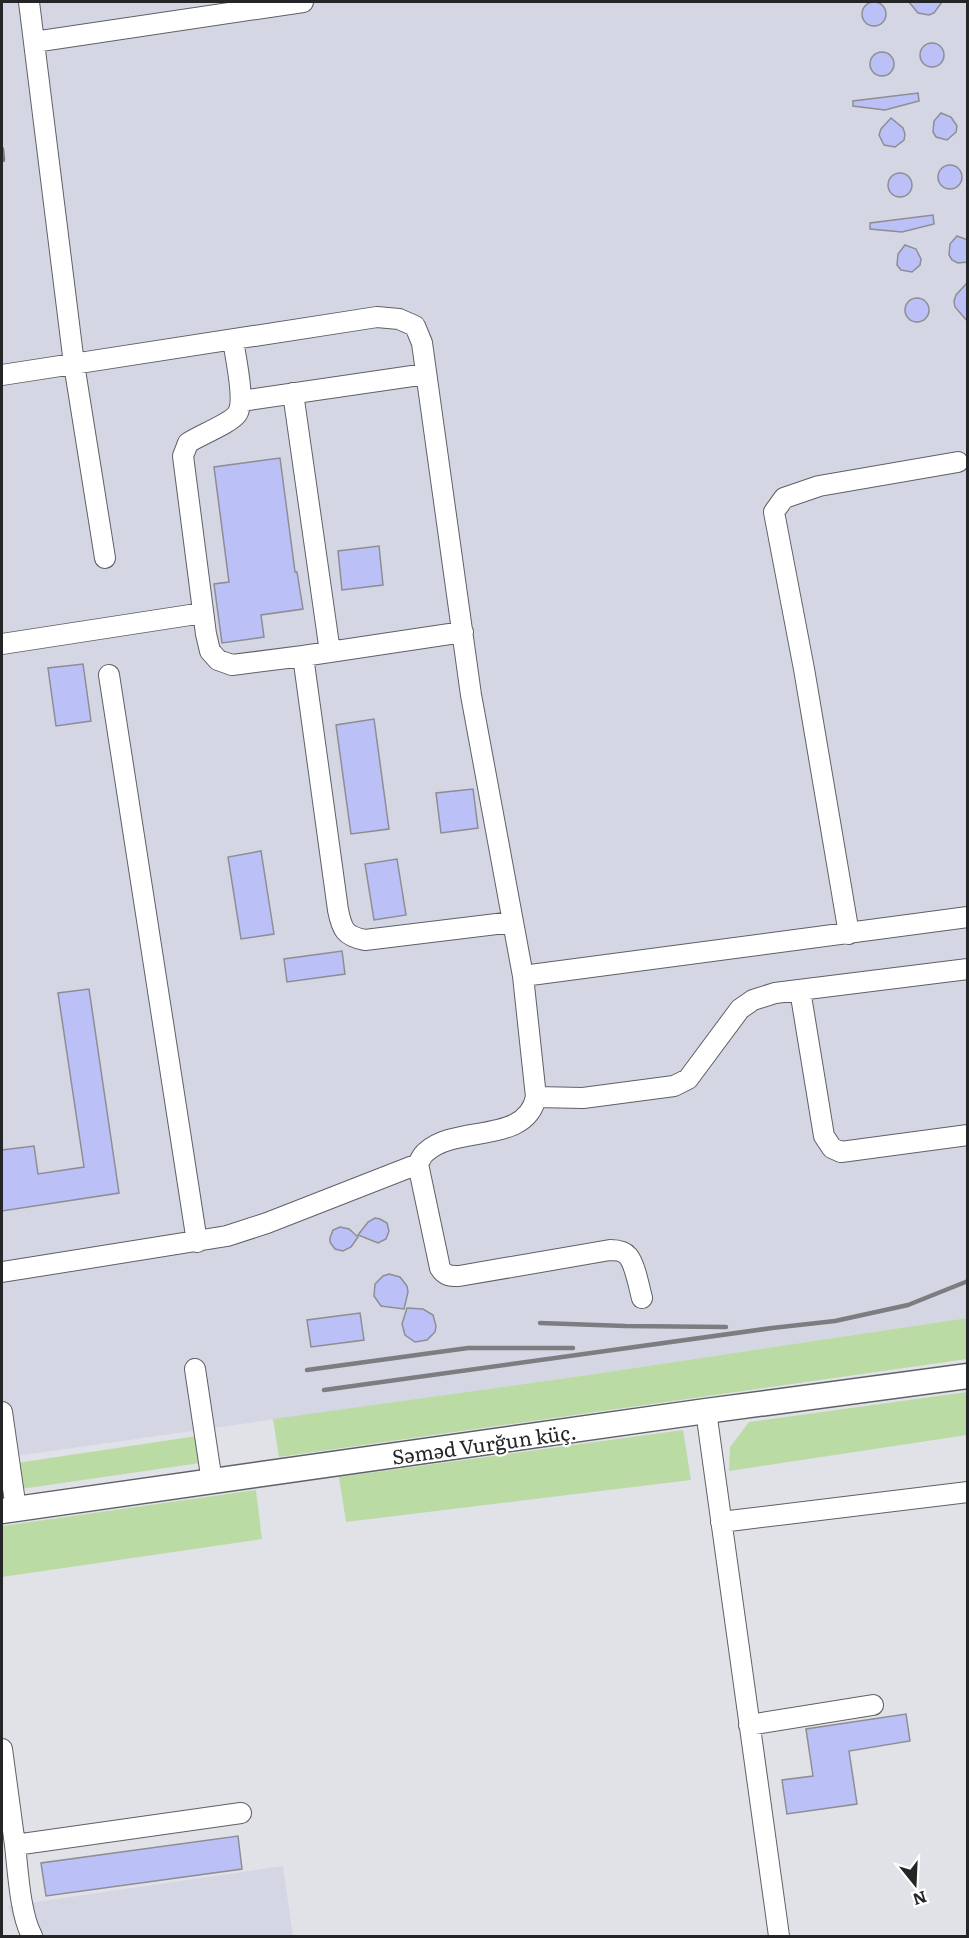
<svg xmlns="http://www.w3.org/2000/svg" width="969" height="1938" font-family="Literata,serif">
  <style>
    .built { fill: #d5d6e4 }
    .green { fill: #bbdba5 }
    .building { fill: #bbc1f7; stroke: #8d8d93; stroke-width: 1.5 }
    .lines { fill: none; stroke-linecap: round; stroke-linejoin: round }
    .minor-casing { stroke: #5f6065; stroke-width: 22 }
    .major-casing { stroke: #5f6065; stroke-width: 27 }
    .minor { stroke: #fff; stroke-width: 20 }
    .major { stroke: #fff; stroke-width: 24 }
    .rail { stroke: #7c7d81; stroke-width: 4.5 }
    .labels { text-anchor: middle; dominant-baseline: central; stroke-width: 4.5; stroke-linejoin: round; paint-order: stroke }
    .street-label { font-size: 20px; fill: #242527; stroke: #fff }
  </style>
  <rect width="100%" height="100%" fill="#e1e2e8"/>
  <path class="built" d="M2,2H967V1318L588,1375L2,1458Z
    M283,1866L293,1936H20L8,1906Z"/>
  <path class="green" d="M967,1318V1359L279,1457L273,1419L588,1375Z
    M967,1392V1435L729,1471L730,1447L749,1422Z
    M683,1430L691,1480L346,1522L339,1477Z
    M197,1436L200,1463L21,1489L17,1463Z
    M256,1490L262,1539L2,1577V1526Z"/>
  <path class="building" d="M862 14a12 12 0 1 1 24 0a12 12 0 1 1-24 0Z
    M909,2H942L934,13L929,15L918,13Z
    M920 55a12 12 0 1 1 24 0a12 12 0 1 1-24 0Z
    M870 64a12 12 0 1 1 24 0a12 12 0 1 1-24 0Z
    M918,93L919,101L885,110L853,106V101Z
    M941,113L951,117L957,126L956,132L947,140L936,137L933,132L934,121Z
    M891,118L903,128L905,134L904,140L895,147L884,145L879,135L881,129Z
    M938 177a12 12 0 1 1 24 0a12 12 0 1 1-24 0Z
    M888 185a12 12 0 1 1 24 0a12 12 0 1 1-24 0Z
    M933,215L934,224L902,232L870,229V223Z
    M957,236L968,240V262L958,263L952,260L949,255L950,244Z
    M905,245L916,249L921,259L920,265L912,272L901,270L897,265L898,254Z
    M968,282V322L955,307L954,301L956,295Z
    M905 310a12 12 0 1 1 24 0a12 12 0 1 1-24 0Z
    M280,458L295,572H297L303,609L261,615L264,637L222,643L214,584L229,582L214,467Z
    M379,546L383,585L342,590L338,551Z
    M83,664L91,721L56,726L48,668Z
    M374,719L389,829L351,834L336,725Z
    M473,789L478,828L441,833L436,793Z
    M261,851L274,934L241,939L228,857Z
    M397,859L406,915L374,920L365,864Z
    M342,951L345,974L287,982L284,959Z
    M89,989L119,1193L2,1211V1150L34,1146L38,1174L84,1167L58,993Z
    M375,1218L380,1219L387,1223L389,1231L386,1239L378,1243L358,1235L368,1222Z
    M340,1227L349,1229L358,1237L351,1247L343,1251L335,1249L330,1242V1238L333,1230Z
    M389,1274L400,1277L407,1286L408,1292L404,1309L381,1306L374,1296L375,1284L383,1276Z
    M407,1308L423,1309L433,1315L436,1326L435,1332L427,1340L415,1342L405,1335L402,1324Z
    M360,1313L364,1340L311,1347L307,1320Z
    M906,1714L910,1741L849,1751L857,1804L787,1814L782,1780L813,1776L806,1729Z
    M238,1836L242,1869L46,1896L41,1863Z"/>
  <g class="lines">
    <defs>
      <path id="minor" d="M29,2L74,364L105,558
        M34,42L303,2
        M233,340C235,355 246,402 237,414C231,423 198,436 188,443L183,456L206,634L210,651L218,660L232,665L303,656L463,632
        M2,375L377,317L399,319L415,326L422,343L471,695L523,976
        M293,393L330,652
        M241,401L426,374
        M2,644L203,613
        M303,656L338,910C342,930 345,936 365,940L513,922
        M109,675L197,1242
        M849,934L804,669L774,512L784,498L819,486L958,462
        M800,990L824,1136L832,1148L841,1152L968,1135
        M536,1097L583,1098L674,1086L688,1079L740,1009L753,1000L775,993L968,969
        M2,1272L227,1236L267,1223L418,1164
        M642,1298C639,1287 635,1264 628,1256C624,1251 617,1250 610,1250L459,1276C450,1276 445,1276 440,1268L418,1164C420,1160 422,1155 426,1152C456,1124 526,1145 536,1097L523,976L968,917
        M195,1369L212,1482
        M706,1411L779,1936
        M2,1412L16,1509
        M721,1522L968,1492
        M749,1725L873,1705
        M2,1749L15,1845L241,1813
        M15,1845C18,1871 20,1914 32,1936"/>
      <path id="major" d="M2,1511L706,1411L968,1376"/>
    </defs>
    <use href="#minor" class="minor-casing"/>
    <use href="#major" class="major-casing"/>
    <use href="#minor" class="minor"/>
    <use href="#major" class="major"/>
    <path class="rail" d="M2,149L3,160
      M540,1323L625,1326L726,1327
      M307,1370L468,1348H573
      M324,1390L772,1328L835,1321L908,1305L968,1281"/>
  </g>
  <g class="labels">
    <g class="street-label">
      <text transform="translate(484 1443) rotate(-8)">Səməd Vurğun küç.</text>
    </g>
  </g>
  <rect width="969" height="1938" fill="none" stroke="#242527" stroke-width="6"/>
  <g transform="translate(915 1884) rotate(162)" stroke="#ffffff" stroke-width="4.5" paint-order="stroke">
  <path d="M0-4.5L10 22L0 15L-10 22Z" fill="#242527"/>
  <text y="-9" font-size="16" font-weight="bold" text-anchor="middle" fill="#242527">N</text>
  </g>
</svg>
